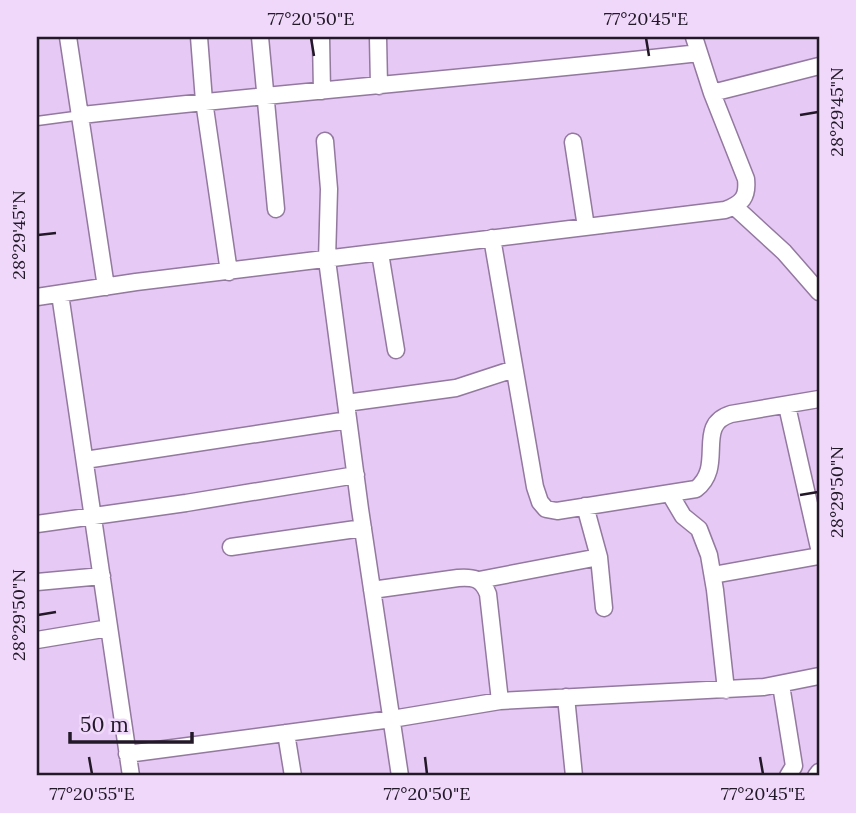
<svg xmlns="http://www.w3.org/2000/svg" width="856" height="813" font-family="Lora,serif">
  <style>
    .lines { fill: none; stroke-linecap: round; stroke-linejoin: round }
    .lane-casing { stroke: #93789f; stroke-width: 11 }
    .street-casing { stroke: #93789f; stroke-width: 19 }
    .lane { stroke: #fff; stroke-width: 8 }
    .street { stroke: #fff; stroke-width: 16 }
    .ticks { fill: none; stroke: #221827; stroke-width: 2.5 }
    .neatline { fill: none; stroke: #221827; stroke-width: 2.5 }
    .ticks-label { font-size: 18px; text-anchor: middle; fill: #221827 }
  </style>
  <rect width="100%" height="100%" fill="#e6c9f4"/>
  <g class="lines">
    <defs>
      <path id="lane" d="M37,121L82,115"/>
      <path id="street" d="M68,37L106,287
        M199,37L204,101L229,272
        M260,37L276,209
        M321,37L322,91
        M378,37L379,86
        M712,93L819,66
        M82,115C287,92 494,76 699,53
        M325,141L329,189L327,260L360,509L400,776
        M573,142L586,227
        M735,207L784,252L819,292
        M492,238L535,487L540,502L546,509L557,511L696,489C726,466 694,425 731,414L819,399
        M380,253L396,350
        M60,294L131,776
        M37,297L136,282L725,210C742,204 748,197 746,179L712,93L694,37
        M346,403L456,388L514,369
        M787,406L819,548
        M85,460L348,420
        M670,494L683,516L699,529L709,555L715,590L726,690
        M585,506L599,557L604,608
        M37,524L186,503L356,475
        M231,547L363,528
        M713,575L819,556
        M479,580L599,557
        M37,582L102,576
        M372,590L458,578C473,577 482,578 488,594L500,701
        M37,640L109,628
        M781,685L794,766L788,776
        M566,697L574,776
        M286,733L293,776
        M127,754L392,719L500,701L764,687L819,676
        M816,776L819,772"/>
    </defs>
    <use href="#lane" class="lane-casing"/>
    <use href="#street" class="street-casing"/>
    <use href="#lane" class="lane"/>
    <use href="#street" class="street"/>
  </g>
  <path class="ticks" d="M311,38L314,56M646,38L649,56M800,115L818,112M38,235L56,233M800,495L818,492M38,615L56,612M89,757L92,774M425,757L427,774M760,757L763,774"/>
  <rect width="856" height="813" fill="none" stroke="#f0d8fb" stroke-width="77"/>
  <path d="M70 732v10h122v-10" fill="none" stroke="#221827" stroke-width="3.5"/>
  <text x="80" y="732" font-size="21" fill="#221827" stroke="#f0d8fb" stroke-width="5" paint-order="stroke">50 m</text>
  <rect x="38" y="38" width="780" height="736" class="neatline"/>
  <g class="ticks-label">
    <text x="311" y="25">77°20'50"E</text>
    <text x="646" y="25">77°20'45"E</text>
    <text transform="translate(837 112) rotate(-90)" y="6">28°29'45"N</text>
    <text transform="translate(19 235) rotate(-90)" y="6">28°29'45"N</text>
    <text transform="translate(837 492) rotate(-90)" y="6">28°29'50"N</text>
    <text transform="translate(19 615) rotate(-90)" y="6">28°29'50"N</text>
    <text x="92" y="800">77°20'55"E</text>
    <text x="427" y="800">77°20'50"E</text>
    <text x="763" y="800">77°20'45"E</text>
  </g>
</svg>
